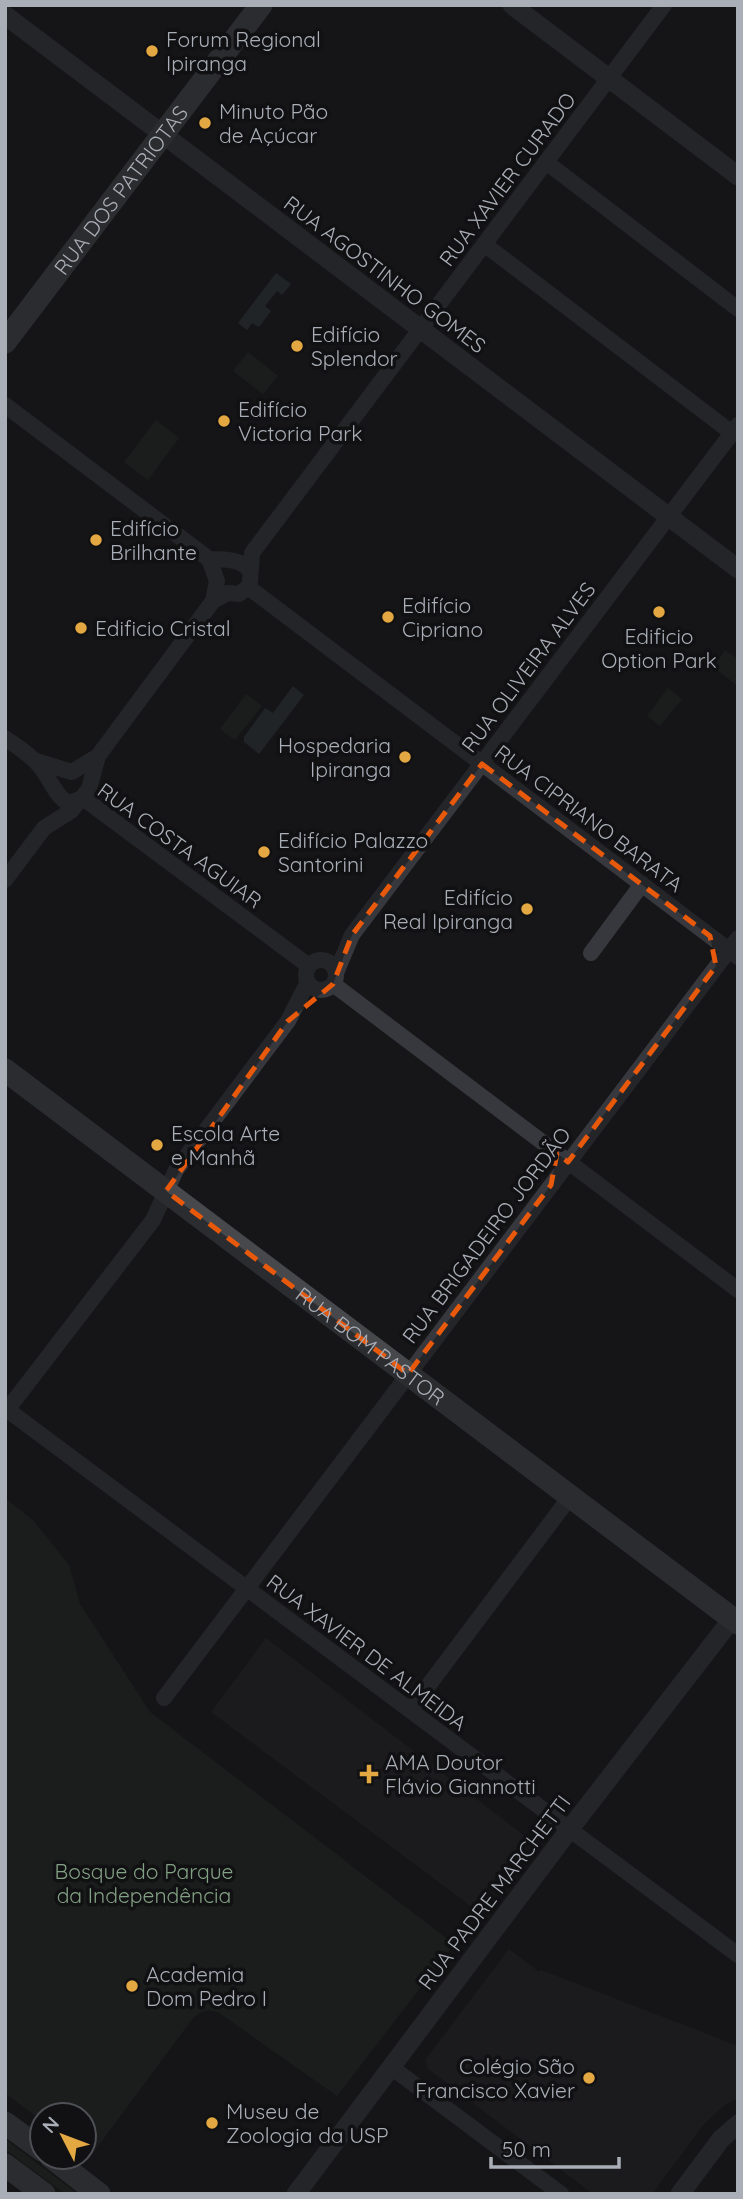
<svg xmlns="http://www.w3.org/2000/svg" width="743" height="2199" font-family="Quicksand,sans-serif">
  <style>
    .built { fill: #222225 }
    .green { fill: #1f261f }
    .water { fill: #2d353b }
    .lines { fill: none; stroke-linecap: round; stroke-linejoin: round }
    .minor { stroke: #37383d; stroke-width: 16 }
    .tertiary { stroke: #37383d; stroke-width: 19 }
    .secondary { stroke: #46484c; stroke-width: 23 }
    .marked { fill: none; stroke: #e8590c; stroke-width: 5; stroke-dasharray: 14 9; stroke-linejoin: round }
    .poi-dot { fill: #e4a842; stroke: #111113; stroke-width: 2.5 }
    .labels { text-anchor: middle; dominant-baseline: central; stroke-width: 7; stroke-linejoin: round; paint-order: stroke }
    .poi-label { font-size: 21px; fill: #a9aeb7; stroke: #111113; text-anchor: start }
    .street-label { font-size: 21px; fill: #a9aeb7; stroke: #111113 }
    .park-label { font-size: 21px; fill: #82a083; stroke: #111113 }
  </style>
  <rect width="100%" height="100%" fill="#161618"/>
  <path class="built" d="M266,1638L526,1837L472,1907L211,1712Z
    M509,1949L539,1972L541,1970L738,2046V2098L725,2105L704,2124L652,2194H593L427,2068L426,2059L429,2055Z"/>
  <path class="green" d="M248,352L278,376L263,394L233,371Z
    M156,420L179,438L148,480L124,462Z
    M725,650L738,659V686L713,667Z
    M668,688L682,699L660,726L647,716Z
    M246,694L262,706L235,740L220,729Z
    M5,1498L34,1521L69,1565L80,1604L150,1712L454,1944L337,2096L218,2012C207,2009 202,2010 193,2018L90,2157L84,2152V2115H42V2121L5,2093Z
    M5,2139L78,2194H65L5,2149Z"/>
  <path class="water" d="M276,273L291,284L282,295L277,291L265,306L271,311L259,327L252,323L247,330L238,323Z
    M293,686L304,695L259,754L244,742V737L265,708L273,713Z"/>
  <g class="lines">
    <path class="minor" d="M546,162L738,309
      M484,244L732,433
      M5,405L209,559C224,560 241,558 250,571
      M209,559L217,581L213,601
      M248,587L738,957
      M5,738C16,746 28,753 37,763C49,775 54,795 68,803L83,798
      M36,761L72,772L98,756
      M83,798L309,966
      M5,880L44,828L71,811L89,789L98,756L213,601L228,593L239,594L248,587L250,582L252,553L664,5
      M591,953L642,884
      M306 975a15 15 0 1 1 30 0a15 15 0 1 1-30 0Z
      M336,973L352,935L738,425
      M333,984L738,1290
      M5,1408L738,1955
      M7,1410L153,1220L176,1170L288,1021L308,982
      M164,1698L738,938
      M410,1710L570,1497
      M391,2067L561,2194"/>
    <path class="tertiary" d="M512,5L738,176
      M5,15L738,569
      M296,2194L569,1830L732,1619
      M680,2194L721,2139L738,2124"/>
    <g class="secondary">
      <path id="s1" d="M5,342L261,5"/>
      <path id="s2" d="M5,1070L738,1623"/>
      <path d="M5,2123L42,2150"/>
      <path d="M51,2157L99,2194"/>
      <path d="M5,2165L44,2194"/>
    </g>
  </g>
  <path d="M0 0H743V2199H0ZM482,764L710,936L716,966L568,1162L557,1153L551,1185L408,1374L166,1191L288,1021L333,984L352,935Z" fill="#161618" fill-opacity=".55" fill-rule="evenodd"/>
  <path class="marked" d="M482,764L710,936L716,966L568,1162L557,1153L551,1185L408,1374L166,1191L288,1021L333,984L352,935Z"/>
  <g class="poi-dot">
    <circle cx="152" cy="51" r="7"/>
    <circle cx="205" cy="123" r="7"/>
    <circle cx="297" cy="346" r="7"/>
    <circle cx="224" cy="421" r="7"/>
    <circle cx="96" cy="540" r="7"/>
    <circle cx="659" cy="612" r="7"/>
    <circle cx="388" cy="617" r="7"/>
    <circle cx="81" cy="628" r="7"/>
    <circle cx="405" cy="757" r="7"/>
    <circle cx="264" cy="852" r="7"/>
    <circle cx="527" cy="909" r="7"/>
    <circle cx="157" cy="1145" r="7"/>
    <path d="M365.5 1763.5h7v7h7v7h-7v7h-7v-7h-7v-7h7z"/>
    <circle cx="132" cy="1986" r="7"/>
    <circle cx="589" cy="2078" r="7"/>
    <circle cx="212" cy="2123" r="7"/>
  </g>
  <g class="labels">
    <g class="poi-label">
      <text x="166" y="39">Forum Regional<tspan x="166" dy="24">Ipiranga</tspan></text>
      <text x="219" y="111">Minuto Pão<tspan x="219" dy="24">de Açúcar</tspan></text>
      <text x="311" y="334">Edifício<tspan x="311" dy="24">Splendor</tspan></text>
      <text x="238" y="409">Edifício<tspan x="238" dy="24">Victoria Park</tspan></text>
      <text x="110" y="528">Edifício<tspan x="110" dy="24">Brilhante</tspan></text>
      <text x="402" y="605">Edifício<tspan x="402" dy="24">Cipriano</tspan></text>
      <text x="95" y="628">Edificio Cristal</text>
      <text x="659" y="636" text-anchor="middle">Edificio<tspan x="659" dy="24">Option Park</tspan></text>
      <text x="391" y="745" text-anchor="end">Hospedaria<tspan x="391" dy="24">Ipiranga</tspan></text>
      <text x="278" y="840">Edifício Palazzo<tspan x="278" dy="24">Santorini</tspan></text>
      <text x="513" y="897" text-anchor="end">Edifício<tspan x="513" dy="24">Real Ipiranga</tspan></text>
      <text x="171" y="1133">Escola Arte<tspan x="171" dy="24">e Manhã</tspan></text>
      <text x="385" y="1762">AMA Doutor<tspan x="385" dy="24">Flávio Giannotti</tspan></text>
      <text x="146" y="1974">Academia<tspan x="146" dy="24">Dom Pedro I</tspan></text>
      <text x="575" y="2066" text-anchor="end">Colégio São<tspan x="575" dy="24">Francisco Xavier</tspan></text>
      <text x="226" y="2111">Museu de<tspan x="226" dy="24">Zoologia da USP</tspan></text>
    </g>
    <g class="street-label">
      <text transform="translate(507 179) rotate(-53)">RUA XAVIER CURADO</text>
      <text stroke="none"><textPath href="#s1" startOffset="191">RUA DOS PATRIOTAS</textPath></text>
      <text transform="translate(385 274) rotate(37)">RUA AGOSTINHO GOMES</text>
      <text transform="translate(528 667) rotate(-53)">RUA OLIVEIRA ALVES</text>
      <text transform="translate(589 818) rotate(37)">RUA CIPRIANO BARATA</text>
      <text transform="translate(180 845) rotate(36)">RUA COSTA AGUIAR</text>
      <text transform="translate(486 1235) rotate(-53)">RUA BRIGADEIRO JORDÃO</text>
      <text stroke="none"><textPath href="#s2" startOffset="458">RUA BOM PASTOR</textPath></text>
      <text transform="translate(367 1652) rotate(37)">RUA XAVIER DE ALMEIDA</text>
      <text transform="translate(494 1892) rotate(-53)">RUA PADRE MARCHETTI</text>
    </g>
    <g class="park-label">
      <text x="144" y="1871">Bosque do Parque<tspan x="144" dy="24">da Independência</tspan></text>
    </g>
  </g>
  <rect width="743" height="2199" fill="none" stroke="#a9aeb7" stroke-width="14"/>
  <g transform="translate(63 2136) rotate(312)"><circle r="33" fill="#111113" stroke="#4e5055" stroke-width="2"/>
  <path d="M0-5L12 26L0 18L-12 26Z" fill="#e4a842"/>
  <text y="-10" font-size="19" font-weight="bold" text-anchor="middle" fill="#a9aeb7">N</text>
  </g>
  <path d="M491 2157v10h128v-10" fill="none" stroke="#a9aeb7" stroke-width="3.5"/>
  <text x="502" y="2157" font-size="21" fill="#a9aeb7" stroke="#111113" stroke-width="5" paint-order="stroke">50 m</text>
</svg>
